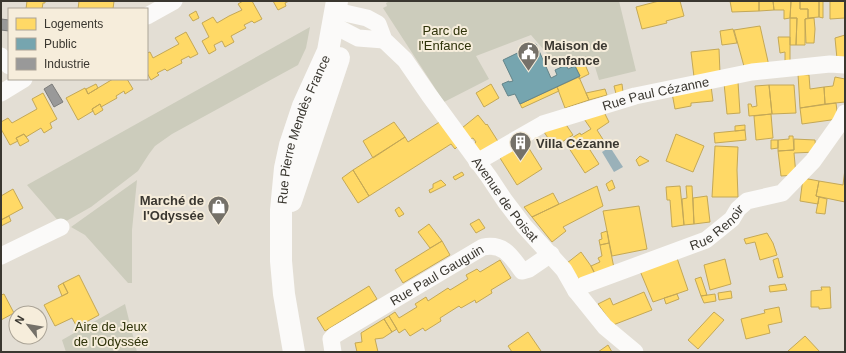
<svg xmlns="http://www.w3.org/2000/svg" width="846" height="353" font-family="Helvetica,sans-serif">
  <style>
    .green { fill: #ccccbc }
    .water { fill: #9ab1b9 }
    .homes { fill: #ffd966; stroke: #c4a856 }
    .public { fill: #76a5af; stroke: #648489 }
    .industry { fill: #999; stroke: #7c7c7a }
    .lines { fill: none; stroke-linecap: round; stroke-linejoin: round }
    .minor { stroke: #fbfaf9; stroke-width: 17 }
    .secondary { stroke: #fbfaf9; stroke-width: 22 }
    .labels { text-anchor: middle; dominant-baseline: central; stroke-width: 4; stroke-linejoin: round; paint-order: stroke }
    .park-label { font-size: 13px; fill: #2f3309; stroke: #f6eddb }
    .poi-label { font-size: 13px; font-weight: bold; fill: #3a3730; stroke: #f6eddb; text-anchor: start }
    .street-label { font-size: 13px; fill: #3a3730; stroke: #f6eddb }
  </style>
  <rect width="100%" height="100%" fill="#e3ded4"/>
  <path class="green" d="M390,1H619L636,71L599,80L592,57H550L531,35L476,56L489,79L444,102L383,8L387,6L386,3Z
    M310,27L306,48L298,65L172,134L155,146L149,154L138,171L91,207L61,224L27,185Z
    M137,180L132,230V283H128L85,235L71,227Z
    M125,304L137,352H66L62,340Z"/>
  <path class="water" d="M610,147L623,167L614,172L602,152Z"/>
  <path class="homes" d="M27,1H45V3H43L42,9H26Z
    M79,1H114L113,9H78Z
    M243,1H252L262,19L254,23L252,21L244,25L246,28L231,36L234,42L225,47L222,41L214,45L216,50L209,54L202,41L209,37L202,23L213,17L217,23L229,16L242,10L238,4Z
    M273,1H289L285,3L286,6L278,10Z
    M659,1H680L684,16L666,21L667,23L642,29L636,7Z
    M730,1H759V11L732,12Z
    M759,1H773L774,10L759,11Z
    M773,1H791L790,18L784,19V10H774Z
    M791,1H800V9H808V18L805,19V45H796L797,18H790Z
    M800,1H819V17L808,18V9H800Z
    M819,1H823V18L819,17Z
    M830,1H845V18L830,19Z
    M196,11L199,18L193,21L189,15Z
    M790,18H797L796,45H790Z
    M814,18L815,29L814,43H806L805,19Z
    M760,26L769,66L745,70L734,30Z
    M733,29L737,43L722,45L720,31Z
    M186,32L198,54L190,58L189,56L181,60L182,63L167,71L165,69L157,73L159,75L151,80L147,73V53L150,52L153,58L179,44L175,38Z
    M845,35V58L837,59L835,38Z
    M778,37H790V62H785V52L780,53Z
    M719,49L720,73L694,77L691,52Z
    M584,62L589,74L579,79V77L580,76L575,66Z
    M798,74L809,75L810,89L824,87L825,104L800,108Z
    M579,77L589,100L565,108L557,87Z
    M835,77L845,79V102L825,104L824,87L833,86Z
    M113,79H127L133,89L125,94L124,91L116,96L117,98L101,107L100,104L92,109L93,111L78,120L66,98L85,88L88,94Z
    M738,82L740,113L727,114L724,83Z
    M96,84L98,88L88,94L86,89Z
    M491,84L499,98L484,107L476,93Z
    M622,84L623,92L616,94L614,86Z
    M769,85H794L796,113L772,114Z
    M769,85L772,114L749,116L748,104H751L752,107L757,106L755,86Z
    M711,86L713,101L691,103V106L675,109L672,93Z
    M557,87L559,91L522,108L520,104Z
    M605,89L607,95L589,100L586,93Z
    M43,93L57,119L50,123L52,128L44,133L41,128L26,137L24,134L16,138L18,141L10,145L1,129V122L8,118L12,123L37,109L32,99Z
    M836,103L838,119L802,124L800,108Z
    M100,104L103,110L95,115L92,109Z
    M602,108L609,122L597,130L604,141L590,150L599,164L585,173L565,142L580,133L581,135L591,129L582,116Z
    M771,114L773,138L756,140L754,116Z
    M478,115L486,125L487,124L499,143L482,152L478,151L474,144L476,142L473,138L470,139L462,128Z
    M441,121L458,146L455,149L451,144L369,196L353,170L405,137L408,142Z
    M394,122L405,137L373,158L363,141Z
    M565,123L573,135L554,147L544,132Z
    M745,125V130L735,131V126Z
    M745,130L746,140L715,143L714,133Z
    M24,134L29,141L20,146L16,138Z
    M676,134L704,146L693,172L666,161Z
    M789,136H793L794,150L778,151V140L789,139Z
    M794,139L815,140L816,152L794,153L796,175L781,176L778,151L794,150Z
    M771,140H778V148L771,149Z
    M525,142L542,169L517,185L500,158Z
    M715,146L738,147L737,170L738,197H712Z
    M640,156L649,161L639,166L636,160Z
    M845,169V202L816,196L819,181L843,185Z
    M353,170L369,196L358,203L342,178Z
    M462,172L464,175L455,180L453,177Z
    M803,178L819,181L816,196L819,197L818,204L800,201Z
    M441,180L446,185L430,193L429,190L433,188V184Z
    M612,180L615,188L609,191L606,184Z
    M597,186L603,206L563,227L566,231L552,242L532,217Z
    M680,186L684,225L672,227L670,200H667L666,187Z
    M686,186H692L694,224L684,225L682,199L687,198Z
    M13,189L23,208L1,220V196Z
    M553,193L559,204L555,206L532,217L524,207Z
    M707,196L710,222L694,224L693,198Z
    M819,197L827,199L825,214L816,213Z
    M639,206L647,249L612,256L603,211Z
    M399,207L404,214L399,217L395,210Z
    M9,216L11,221L1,226V220Z
    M479,219L485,228L476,233L470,224Z
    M429,224L442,241L430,248L418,232Z
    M607,231L609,243L600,245L599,240L602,239L601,233Z
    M767,233L773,243L777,255L760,260L755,242L746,244L744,239Z
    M442,241L450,255L403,283L395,270Z
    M609,243L614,268L596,276L591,266L600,262L598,258L602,256L600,245Z
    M581,252L591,266L596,276L581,282L567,263Z
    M677,258L688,290L653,302L640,271Z
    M778,258L783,277L778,278L773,260Z
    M725,259L731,284L710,290L704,265Z
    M500,260L511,278L491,290L492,293L476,303L475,300L461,308L459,306L440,318L441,321L425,331L423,328L410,336L405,329L399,333L389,316L395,312L399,318L417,307L415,304L426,297L428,301L448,288L450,290L468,279L466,275L477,269L480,272Z
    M79,275L99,315L77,327L72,318L55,326L44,305L68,293L63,283Z
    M701,277L707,295L701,296L695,279Z
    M63,283L68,293L62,296L58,286Z
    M785,284L787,290L770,292L769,286Z
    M369,286L377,299L325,331L317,318Z
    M821,287H830L831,308L819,309V307H811V291L822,290Z
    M731,291L732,298L719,300L718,293Z
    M644,292L652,310L613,325L598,304L610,298L613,305Z
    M4,294L14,313L1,320V295Z
    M677,294L679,299L666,304L664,298Z
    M715,294L716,301L704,303L701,296Z
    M779,307L782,322L768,325L770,333L746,339L741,319L765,313L764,310Z
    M714,312L724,320L698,349L688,340Z
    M389,316L397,329L392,332L384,319Z
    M384,319L392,332L383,338L375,339L378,352H357L355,343L362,342L361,333Z
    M528,332L541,351L539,352H512L508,346Z
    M805,336L820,352H789L788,351Z
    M608,345L612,352H598Z"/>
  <path class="public" d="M536,44L551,78L557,75L555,70L566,65L568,69L575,66L580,76L520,104L515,94L508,96L502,84L509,81V82L513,81L503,60Z"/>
  <path class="industry" d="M1,19L9,20V31L1,30Z
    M52,84L63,102L54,107L44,89Z"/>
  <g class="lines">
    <g class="minor">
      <path id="s1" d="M336,11L367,18L378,24L384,40L405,60L429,95L489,177L505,201L524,226L564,270L576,291L605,327L635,352"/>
      <path d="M147,16L174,1"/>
      <path d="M333,25L358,38L384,40"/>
      <path d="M1,56L9,66"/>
      <path d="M1,93L24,79"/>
      <path id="s2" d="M477,162L543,124L635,96L752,72L830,64L845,65"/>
      <path d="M1,256L61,227"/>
      <path id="s3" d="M576,291L584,285L706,240L732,219L738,209L747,201L782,193L813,161L840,123L845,113"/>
      <path id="s4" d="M333,352L331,339L335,335L483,247C504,243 511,256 522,271L529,269L551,254"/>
    </g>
    <g class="secondary">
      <path d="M291,201L339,58"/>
      <path id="s5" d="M294,352L284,294L281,261V210L285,168L290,145L303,106L328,51L337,1"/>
    </g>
  </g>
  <defs>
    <symbol id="civic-pin" viewBox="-11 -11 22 30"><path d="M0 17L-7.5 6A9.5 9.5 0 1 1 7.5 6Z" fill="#757169" stroke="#f6eddb"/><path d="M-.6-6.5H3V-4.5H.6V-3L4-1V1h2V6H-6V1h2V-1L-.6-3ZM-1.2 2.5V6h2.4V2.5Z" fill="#fff"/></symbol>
    <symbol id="building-pin" viewBox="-11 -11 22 30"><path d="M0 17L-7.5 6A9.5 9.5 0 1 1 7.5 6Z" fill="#757169" stroke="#f6eddb"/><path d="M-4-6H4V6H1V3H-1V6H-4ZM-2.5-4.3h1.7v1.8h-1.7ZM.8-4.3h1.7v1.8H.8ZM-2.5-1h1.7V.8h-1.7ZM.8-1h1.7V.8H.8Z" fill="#fff"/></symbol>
    <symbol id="shop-pin" viewBox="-11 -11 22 30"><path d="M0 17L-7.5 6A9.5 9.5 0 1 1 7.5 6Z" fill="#757169" stroke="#f6eddb"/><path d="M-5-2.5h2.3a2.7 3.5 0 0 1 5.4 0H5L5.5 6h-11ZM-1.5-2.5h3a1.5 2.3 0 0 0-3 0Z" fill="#fff"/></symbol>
  </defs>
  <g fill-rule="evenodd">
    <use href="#civic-pin" x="516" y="40" width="25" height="34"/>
    <use href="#building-pin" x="508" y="130" width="25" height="34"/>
    <use href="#shop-pin" x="206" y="194" width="25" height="34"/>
  </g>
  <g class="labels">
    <g class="park-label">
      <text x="445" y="30">Parc de<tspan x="445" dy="15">l'Enfance</tspan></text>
      <text x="111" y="326">Aire de Jeux<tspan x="111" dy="15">de l'Odyssée</tspan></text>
    </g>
    <g class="poi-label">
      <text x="544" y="45">Maison de<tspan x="544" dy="15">l'enfance</tspan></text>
      <text x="536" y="143">Villa Cézanne</text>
      <text x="204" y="200" text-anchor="end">Marché de<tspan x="204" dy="15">l'Odyssée</tspan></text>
    </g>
    <g class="street-label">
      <text stroke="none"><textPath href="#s2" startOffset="193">Rue Paul Cézanne</textPath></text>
      <text stroke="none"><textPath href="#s5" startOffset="227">Rue Pierre Mendès France</textPath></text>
      <text stroke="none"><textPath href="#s1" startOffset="262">Avenue de Poisat</textPath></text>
      <text stroke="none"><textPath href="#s3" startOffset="156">Rue Renoir</textPath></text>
      <text stroke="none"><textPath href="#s4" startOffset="137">Rue Paul Gauguin</textPath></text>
    </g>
  </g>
  <rect width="846" height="353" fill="none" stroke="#3a3730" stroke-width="4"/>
  <rect x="8" y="8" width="140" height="72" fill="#f6eddb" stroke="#aba497"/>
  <rect x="16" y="18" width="20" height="12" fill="#ffd966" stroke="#aba497"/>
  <text x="44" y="28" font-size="12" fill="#3a3730">Logements</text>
  <rect x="16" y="38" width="20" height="12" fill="#76a5af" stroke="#aba497"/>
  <text x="44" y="48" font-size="12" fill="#3a3730">Public</text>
  <rect x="16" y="58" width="20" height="12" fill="#999999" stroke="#aba497"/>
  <text x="44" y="68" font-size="12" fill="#3a3730">Industrie</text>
  <g transform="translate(28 325) rotate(301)"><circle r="19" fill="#f6eddb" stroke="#aba497"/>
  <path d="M0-3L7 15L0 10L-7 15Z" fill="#757169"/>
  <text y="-6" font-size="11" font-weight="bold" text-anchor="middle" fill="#3a3730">N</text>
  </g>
</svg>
